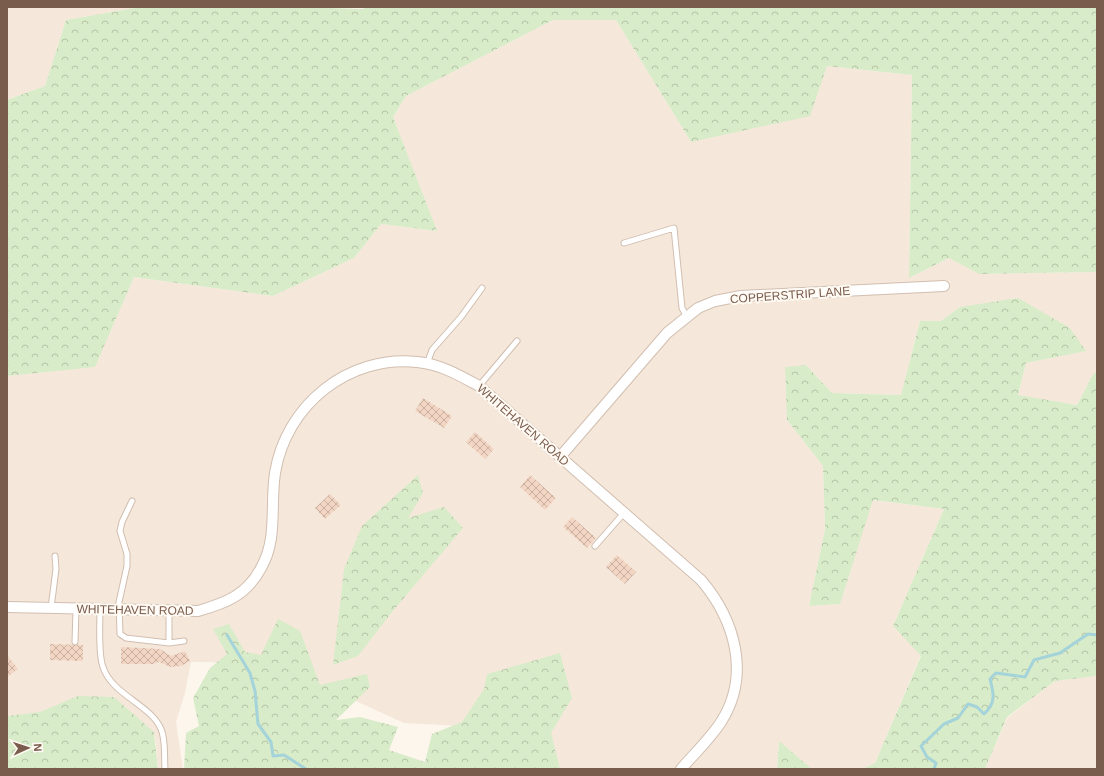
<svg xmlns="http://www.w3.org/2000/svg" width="1104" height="776" font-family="Helvetica,sans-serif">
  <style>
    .residential { fill: #f5e8da }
    .forest { fill: url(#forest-crowns) }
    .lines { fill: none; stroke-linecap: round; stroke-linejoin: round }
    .stream { stroke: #a5d3da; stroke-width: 3 }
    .building { fill: url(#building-cross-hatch) }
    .service-casing { stroke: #d1beb0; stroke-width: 7 }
    .minor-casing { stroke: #d1beb0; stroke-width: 12 }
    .service { stroke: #fff; stroke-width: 5 }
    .minor { stroke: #fff; stroke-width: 10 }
    .labels { text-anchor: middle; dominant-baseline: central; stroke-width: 4; stroke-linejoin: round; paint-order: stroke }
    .street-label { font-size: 12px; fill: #7a5c4d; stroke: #fffaf3 }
  </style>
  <defs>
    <pattern id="forest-crowns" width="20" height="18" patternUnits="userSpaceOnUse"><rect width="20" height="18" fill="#d8ecc9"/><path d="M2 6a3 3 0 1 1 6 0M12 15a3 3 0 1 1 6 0" fill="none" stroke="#b4c2a5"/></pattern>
    <pattern id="building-cross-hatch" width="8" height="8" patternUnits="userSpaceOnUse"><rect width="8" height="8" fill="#f3d5c3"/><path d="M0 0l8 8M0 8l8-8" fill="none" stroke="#cab0a1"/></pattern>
  </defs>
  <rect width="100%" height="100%" fill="#fdf6ec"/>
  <path class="residential" d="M7,7H140L66,20L45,86L7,100Z
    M553,20H616L691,142L827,66L912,75L909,278L949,258L979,274L1097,272V372L1093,374L1077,405L1018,396L1026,363L1085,351L960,307L941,321H920L901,395L832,393L806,365L787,420L823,466L825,529L809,606L840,604L872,500L944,509L893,626L921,655L875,763L862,769H812L779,741L777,769H485L498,728L404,723L272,663L191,662L185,693L176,722L183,769H158L155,736L114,702L7,720V376L95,366L134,277L273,296L354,258L381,224L436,231L393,117L406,96Z
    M1097,676V769H985L1007,718L1055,681Z"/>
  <path class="forest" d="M140,7H300L363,9L366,7H1097V272L979,274L949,258L909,278L912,75L827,66L810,116L691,142L616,20H553L406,96L393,117L437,231L381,224L354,258L273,296L134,277L95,367L7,376V100L45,86L66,20Z
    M1018,298L1070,328L1086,351L1026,363L1018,395L1077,405L1093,374L1097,372V676L1055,681L1007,717L985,769H862L875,763L921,656L893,626L944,509L873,500L840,604L809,606L825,529L823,466L787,420L785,367L806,365L832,393L901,395L920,321H941L960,307Z
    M418,475L423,493L408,518L444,507L463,528L392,612L358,656L333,665L344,569L362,526Z
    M278,619L300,631L320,685L367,674L370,687L336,720L360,717L398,727L389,750L425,762L432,734L462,722L484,689L487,674L560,653L572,698L551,733L560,769H184L186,733L199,726L193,698L210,668L227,654L213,629L229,624L245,652L261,655Z
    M78,696L114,697L154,732L158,769H7V716L40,712Z
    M779,741L812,769H777Z"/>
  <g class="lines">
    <path class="stream" d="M227,635L250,673L255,691L258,724L271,742L273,756L284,755L306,769
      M934,769L936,763L927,757L921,746L944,724L958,718L968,704L977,707L984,714C996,703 994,694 990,679L996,673L1025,677L1034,660L1060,653L1088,634L1097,635"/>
  </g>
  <path class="building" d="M423,398L452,416L444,428L415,411Z
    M475,432L494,449L485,459L466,442Z
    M530,475L556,498L545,510L520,487Z
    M330,494L341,505L325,519L315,508Z
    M572,517L596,538L587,548L563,527Z
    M617,555L636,572L625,584L606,567Z
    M50,644L83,645V661L50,660Z
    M121,647L160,649L171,656L185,651L190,661L181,666L170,667L159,662L153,664H121Z
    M7,655L18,669L7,677Z"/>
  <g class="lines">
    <defs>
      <path id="service" d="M624,243L674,228L682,308L687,317
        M427,364L432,350L461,317L482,288
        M479,386L517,341
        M132,501L122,522L120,531L127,554V566L119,602L120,634L126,638L169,643
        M595,546L624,513
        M51,608L56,569L55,556
        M100,609C100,624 98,654 103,667C112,695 150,704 161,729C166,740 164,757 165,769
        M169,611V643L184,641
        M75,642L76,609"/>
      <path id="minor" d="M560,457L667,333L698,308L715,301L741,296L944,286
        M7,607L198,611C226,603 247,595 261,568C278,539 270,505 275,473C286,405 348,355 417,362C440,364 459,375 479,386L701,580C735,620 751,675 721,722C710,739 694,754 681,769"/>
    </defs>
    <use href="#service" class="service-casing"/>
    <use href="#minor" class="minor-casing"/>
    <use href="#service" class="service"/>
    <use href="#minor" class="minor"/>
  </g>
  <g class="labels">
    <g class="street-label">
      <text transform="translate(790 295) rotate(-4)">COPPERSTRIP LANE</text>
      <text transform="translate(523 425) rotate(41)">WHITEHAVEN ROAD</text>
      <text transform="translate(135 610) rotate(1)">WHITEHAVEN ROAD</text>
    </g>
  </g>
  <rect width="1104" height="776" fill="none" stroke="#7a5c4d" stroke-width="16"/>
  <g transform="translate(28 748) rotate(87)" stroke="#fffaf3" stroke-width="3" paint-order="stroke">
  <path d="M0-3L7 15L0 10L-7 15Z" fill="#7a5c4d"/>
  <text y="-6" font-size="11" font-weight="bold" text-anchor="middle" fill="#7a5c4d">N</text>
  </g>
</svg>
